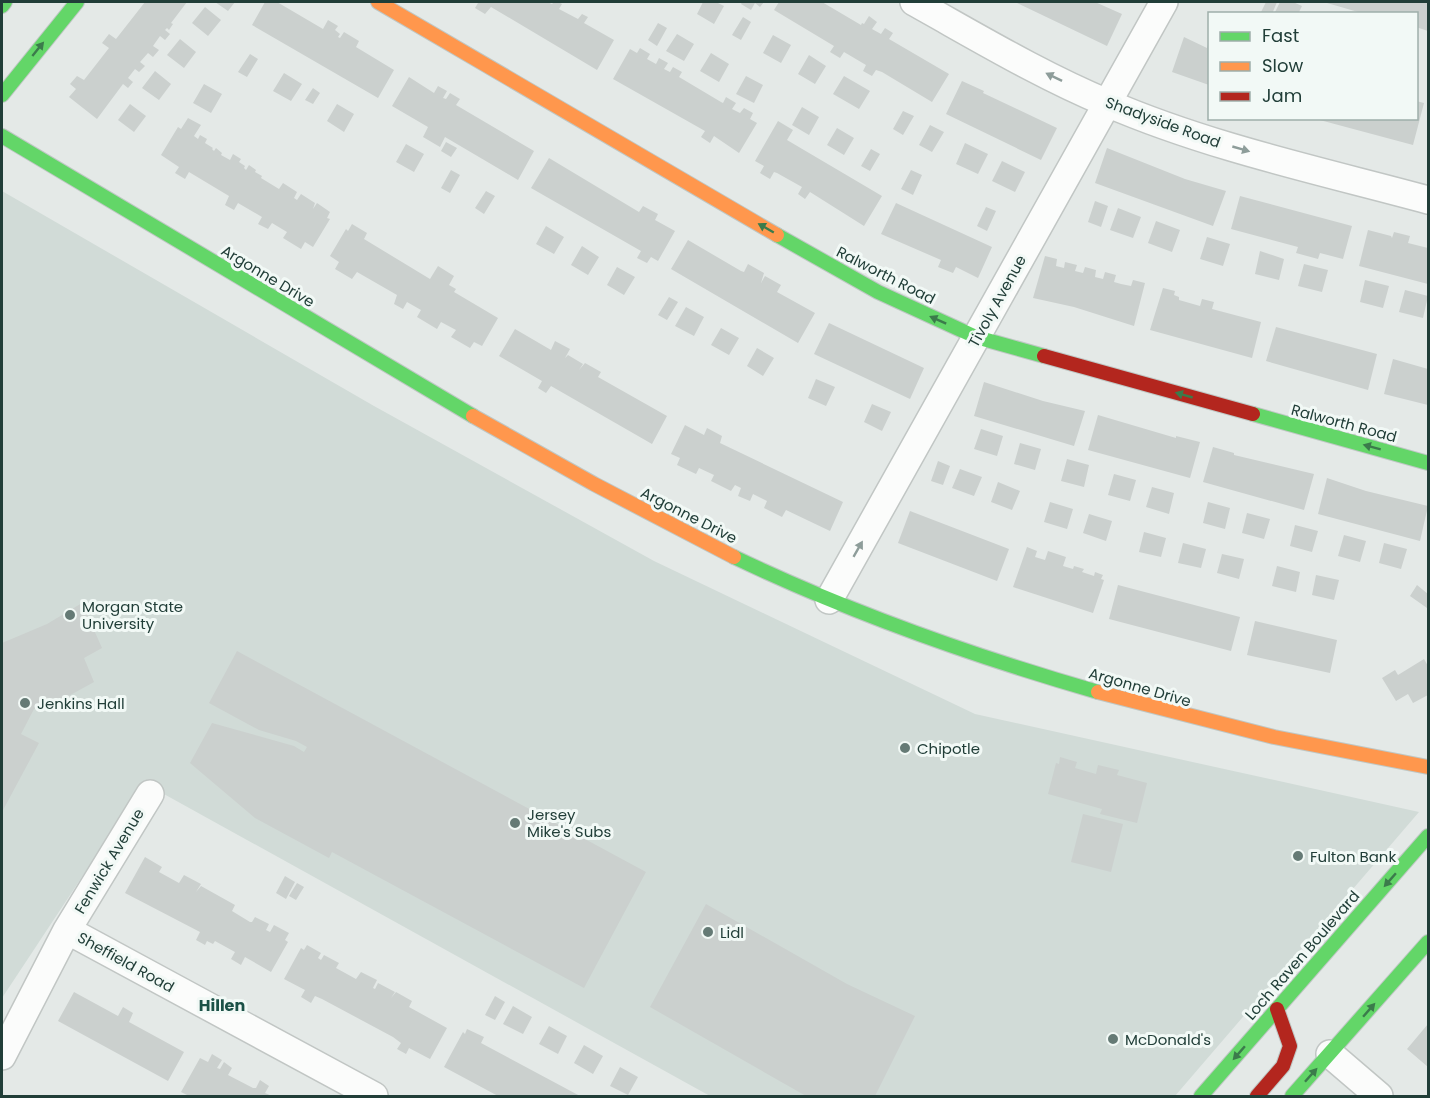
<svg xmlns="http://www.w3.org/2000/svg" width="1430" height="1098" font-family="Poppins,sans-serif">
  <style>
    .built { fill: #d1dbd7 }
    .building { fill: #cbd0ce }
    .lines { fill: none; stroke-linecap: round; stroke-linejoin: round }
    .street-casing { stroke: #c1c6c4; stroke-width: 30 }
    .fast-casing { stroke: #bfc7c4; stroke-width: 16 }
    .slow-casing { stroke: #bfc7c4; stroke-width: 16 }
    .jam-casing { stroke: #bfc7c4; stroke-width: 16 }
    .street { stroke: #fbfcfb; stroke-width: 27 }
    .fast { stroke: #63d668; stroke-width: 14 }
    .slow { stroke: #ff974d; stroke-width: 14 }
    .jam { stroke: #b3261e; stroke-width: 14 }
    .oneway { fill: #3b7b4b }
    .oneway2 { fill: #8e9d9a }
    .poi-dot { fill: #657a75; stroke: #f2f9f6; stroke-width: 2 }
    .labels { text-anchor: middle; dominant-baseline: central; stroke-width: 6; stroke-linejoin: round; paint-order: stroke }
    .street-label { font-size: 15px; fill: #213e38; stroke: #f2f9f6 }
    .poi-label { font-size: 15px; fill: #213e38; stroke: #f2f9f6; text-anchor: start }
    .neighbourhood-label { font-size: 16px; font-weight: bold; fill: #1c5147; stroke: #f2f9f6 }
  </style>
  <rect width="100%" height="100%" fill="#e4e9e7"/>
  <path class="built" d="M2,191L374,406L654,561L975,714L1419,812L1175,1096H710L144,783L2,998Z"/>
  <path class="building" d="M145,2H187L171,23L173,24L169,30L167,28L165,30L170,34L165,40L160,36L153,46L159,50L153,57L148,53L140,62L145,66L139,72L135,69L128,78L133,82L128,88L123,84L97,119L69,97L76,89L70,84L77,76L84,80L109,48L102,43L109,34L116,39Z
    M215,2H235L228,11Z
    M265,2H277L323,29L328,20L338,26L335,30L340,34L338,37L340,38L344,32L359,41L356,47L394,70L378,98L252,25Z
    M475,2H547L552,4L554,2H558L562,4L559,9L578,19L582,14L588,17L584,23L614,40L597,70L491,7L485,14L475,8L478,3Z
    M703,2H716L724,6L714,24L697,14Z
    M742,2H764L760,7L755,3L751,10L741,4Z
    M779,2H822L861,25L862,23L864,24L869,16L877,22L872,29L881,34L885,28L893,33L889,39L949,74L932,102L882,72L876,70L872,76L863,71L866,65L844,52L840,58L830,52L834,46L774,10Z
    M1015,2H1095L1122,14L1107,46Z
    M1266,2H1277L1272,14L1261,12Z
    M1280,2H1293L1302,6L1298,14H1274Z
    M1327,2H1428V31L1416,27V14H1365L1327,3Z
    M205,7L221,20L208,36L192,23Z
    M743,17L751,22L741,40L732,35Z
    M658,23L667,28L657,46L648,40Z
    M677,34L694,44L684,61L666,51Z
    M773,35L791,45L781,63L763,53Z
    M1184,37L1207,48L1209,41V85L1172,72Z
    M180,39L196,52L184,68L167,55Z
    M640,48L650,54L647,59L656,64L659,58L668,63L664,69L670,72L673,67L682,72L679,77L721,102L723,103L726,97L736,103L732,109L740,113L744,108L753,113L750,119L757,123L739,153L714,136L710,143L701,137L705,131L613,79L630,49L637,53Z
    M711,53L729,64L719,82L700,71Z
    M250,54L258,59L247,77L238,72Z
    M809,55L826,66L815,84L798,74Z
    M155,71L171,84L159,100L142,88Z
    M284,73L302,84L291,101L273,91Z
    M746,76L763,85L754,103L736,94Z
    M844,76L870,91L859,109L833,94Z
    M409,77L434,93L438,86L447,91L443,98L446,99L450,93L460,99L456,105L534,151L518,180L445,137L440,147L423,137L428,127L392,106Z
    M962,81L984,91L983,93L1057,128L1041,160L946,114Z
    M204,84L222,94L211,113L193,103Z
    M313,88L320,93L313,104L305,100Z
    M1416,101L1424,103L1413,145L1316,119L1416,118Z
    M130,104L146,116L134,132L118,120Z
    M337,104L354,114L344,132L327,121Z
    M802,107L819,117L809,135L792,125Z
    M903,111L914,116L903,135L893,129Z
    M188,118L201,125L194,136L198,139L200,135L207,139L205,143L213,148L212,149L214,151L216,148L222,153L221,155L230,160L233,154L241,159L239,162L245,166L244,168L246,170L249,165L256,170L255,172L262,176L261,178L279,189L283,183L297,192L294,198L297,200L301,194L315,203L313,209L317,203L330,212L327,218L330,219L313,247L305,242L301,249L283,238L287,232L272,223L268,229L258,224L262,217L238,203L234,210L225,205L229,196L189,172L185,179L175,173L179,167L161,155L178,127L181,129Z
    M778,121L793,130L787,140L882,196L864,226L810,192L805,199L798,194L802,187L777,173L774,172L770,179L760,173L764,166L755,161Z
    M930,125L944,132L932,152L919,145Z
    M837,128L854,138L844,155L827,145Z
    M446,142L457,148L451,157L441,151Z
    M965,143L988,154L978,174L956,164Z
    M406,144L424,154L414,172L396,162Z
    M1107,148L1185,179L1226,191L1213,226L1095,183Z
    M871,149L880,154L870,171L861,166Z
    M549,158L639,212L643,206L658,214L655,220L675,231L658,261L651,257L647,263L637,258L641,251L531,188Z
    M1002,161L1025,172L1015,192L992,181Z
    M451,170L460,175L450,193L441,188Z
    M911,170L922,175L913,195L901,189Z
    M486,191L495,196L484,214L475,208Z
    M1240,196L1352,226L1343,259L1320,253L1318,259L1296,253L1298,247L1231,229Z
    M1095,201L1108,206L1101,227L1088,222Z
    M896,203L992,247L978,278L956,267L953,273L938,267L941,260L881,234Z
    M986,207L996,211L987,231L977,226Z
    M1118,208L1141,217L1133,238L1110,230Z
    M1156,221L1180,230L1172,252L1148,243Z
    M352,224L367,233L364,239L430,279L438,266L454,276L449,285L456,289L454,292L498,318L482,346L474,342L470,348L451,337L456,330L441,322L437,329L417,317L421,310L407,302L403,309L394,304L397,295L357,272L352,279L335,269L339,262L330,256L346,229L348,231Z
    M546,226L564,237L554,254L536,244Z
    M1368,230L1391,236L1392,238L1394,232L1410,236L1408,243L1428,248V284L1359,266Z
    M1207,237L1230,244L1223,266L1200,259Z
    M688,240L741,271L744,272L748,264L764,273L761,283L765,276L781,285L777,292L815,313L798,343L671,269Z
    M582,246L599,257L588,275L571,265Z
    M1260,251L1284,259L1279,280L1255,274Z
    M1045,256L1057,259L1056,266L1064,268L1065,262L1077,265L1075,271L1083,273L1085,267L1096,270L1095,277L1103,279L1105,272L1116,275L1114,282L1121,284L1131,286L1133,280L1145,283L1134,326L1074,307L1033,298Z
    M1304,264L1328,270L1322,292L1298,286Z
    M617,267L635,277L624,295L607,285Z
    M1365,280L1389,286L1383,308L1360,302Z
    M1163,288L1175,291L1174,295L1179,297V300L1200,306L1202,299L1214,302L1212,309L1261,322L1252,358L1150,330Z
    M1405,290L1428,296L1423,318L1399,312Z
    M669,297L678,302L667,320L658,315Z
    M686,307L704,317L694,336L675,326Z
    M829,323L924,368L910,399L814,354Z
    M1276,327L1377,354L1368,390L1266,361Z
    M721,328L739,338L729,355L711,345Z
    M515,329L551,350L555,341L570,349L565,358L568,355L583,364L579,370L585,363L601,372L598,377L667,416L652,444L551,386L546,393L538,388L542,381L499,356Z
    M757,348L774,358L763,376L747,366Z
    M1393,359L1428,369V405L1384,394Z
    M816,379L835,387L826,406L808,398Z
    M984,382L1043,401L1085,411L1074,446L974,416Z
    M872,404L891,412L882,431L864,422Z
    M1098,415L1176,438V436L1200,442L1190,478L1088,450Z
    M685,425L704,435L707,428L722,436L720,443L843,502L830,531L786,510L782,517L764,508L767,501L753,494L750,501L738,496L741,488L735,485L731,491L711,481L714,475L699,468L696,474L677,465L680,458L671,454Z
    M981,429L1003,436L997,456L974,449Z
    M1020,443L1041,449L1035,470L1014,464Z
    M1213,447L1234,453V455L1314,474L1304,510L1203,482Z
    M1067,459L1089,465L1084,487L1061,481Z
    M938,461L950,466L943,485L931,481Z
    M960,469L982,477L974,496L952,488Z
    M1114,474L1136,480L1130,501L1108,495Z
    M1327,478L1366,491L1428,506L1420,541L1318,514Z
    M998,482L1020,491L1012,510L991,502Z
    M1152,487L1174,493L1169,514L1146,507Z
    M1050,502L1073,509L1067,529L1044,522Z
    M1208,502L1230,508L1225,529L1203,523Z
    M910,511L1009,549L997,581L898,543Z
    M1247,513L1270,519L1264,539L1242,533Z
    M1089,514L1112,521L1106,541L1083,533Z
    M1295,525L1318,531L1312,552L1290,546Z
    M1144,532L1166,538L1161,557L1139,552Z
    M1344,535L1366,541L1360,562L1338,556Z
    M1183,543L1206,549L1201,568L1178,563Z
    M1384,543L1407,549L1401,569L1379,563Z
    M1027,547L1037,551L1035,557L1045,560L1048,551L1066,557L1063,566L1073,569L1074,566L1084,569L1082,572L1094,576L1095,572L1103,575L1101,579L1104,580L1093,613L1013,587Z
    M1222,554L1244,559L1239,579L1217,573Z
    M1277,566L1300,572L1296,592L1272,586Z
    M1316,575L1339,580L1334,600L1312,595Z
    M1118,585L1240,617L1231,651L1109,619Z
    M1417,585L1428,594L1427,608L1410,596Z
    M82,603L102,648L84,658L94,682L65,698L34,709L21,734L39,743L2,812V643L47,624Z
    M1255,621L1337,640L1330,673L1247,655Z
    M237,651L646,872L584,988L332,852L329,858L255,818L190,763L212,723L294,746L304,752L307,747L296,741L259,730L209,703Z
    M1424,659L1428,666V695L1413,703L1408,694L1396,701L1382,678L1395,670L1398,675Z
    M1060,757L1077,762L1075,768L1096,774L1098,765L1119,770L1117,775L1147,783L1137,823L1100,814L1102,809L1048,794L1056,763L1059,764Z
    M1083,814L1123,824L1111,872L1071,862Z
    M145,857L162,867L159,872L179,883L184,875L201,884L196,892L201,886L235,905L232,911L250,922H252L255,917L269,924L266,930L270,932L274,925L289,933L285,940L288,942L271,972L245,957L241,965L231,959L235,952L215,941L213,944L207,941L205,945L196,940L200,932L125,893Z
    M285,876L295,882L286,899L276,893Z
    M297,883L304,887L296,900L289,896Z
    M706,904L847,984L915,1016L875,1096H806L650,1007Z
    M307,945L321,953L318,958L321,960L324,955L339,963L336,968L356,979L361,972L377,980L373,988L375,989L378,983L395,992L391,998L396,992L412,1001L409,1007L447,1028L430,1059L409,1048L406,1054L397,1049L401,1043L393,1037L322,999L315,996L311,1003L301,997L305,990L284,979L301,948L304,950Z
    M74,992L118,1016L123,1007L133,1013L129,1022L184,1052L168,1081L58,1021Z
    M495,996L505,1002L495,1020L485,1015Z
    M513,1006L532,1017L523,1034L503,1024Z
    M1428,1024V1067L1407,1049Z
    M549,1026L567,1036L558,1054L539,1044Z
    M467,1029L484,1037L481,1043L580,1096H498L444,1067L463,1032L465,1034Z
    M584,1045L603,1056L593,1074L574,1063Z
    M212,1054L222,1060L217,1068L220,1069L224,1062L232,1068L228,1075L253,1088H256L260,1080L269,1086L265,1093L272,1096H189L181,1092L200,1058L208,1062Z
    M620,1067L638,1077L628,1095L610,1086Z"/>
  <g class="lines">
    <defs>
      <path id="street" d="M914,2C977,37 1040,75 1107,103C1209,147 1321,171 1428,200
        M829,600L1164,2
        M67,930L374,1096
        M1330,1054L1379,1096
        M2,1056L67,930L150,794"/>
      <path id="fast" d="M2,6L5,2
        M2,95L77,2
        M2,136L473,416
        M777,235L878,292L976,337L1044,356
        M1253,414L1428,463
        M734,557C851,613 973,656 1098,692
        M1201,1096L1428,836
        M1292,1096L1428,942"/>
      <path id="slow" d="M378,2L777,235
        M473,416L594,484L734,557
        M1098,692L1274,737L1428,767"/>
      <path id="jam" d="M1044,356L1253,414
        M1257,1096L1283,1066L1290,1046L1277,1009"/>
    </defs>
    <use href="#street" class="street-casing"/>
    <use href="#fast" class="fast-casing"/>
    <use href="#slow" class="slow-casing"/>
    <use href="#jam" class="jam-casing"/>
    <use href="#street" class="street"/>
    <use href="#fast" class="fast"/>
    <use href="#slow" class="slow"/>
    <use href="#jam" class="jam"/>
  </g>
  <defs><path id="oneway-solid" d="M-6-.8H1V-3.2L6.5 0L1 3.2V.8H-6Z" transform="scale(1.5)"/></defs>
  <g class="oneway">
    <use href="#oneway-solid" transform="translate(38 49) rotate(-51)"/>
    <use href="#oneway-solid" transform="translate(766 228) rotate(-150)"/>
    <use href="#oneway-solid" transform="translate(938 320) rotate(-156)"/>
    <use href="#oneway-solid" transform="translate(1184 395) rotate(-164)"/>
    <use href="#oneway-solid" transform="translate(1372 447) rotate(-165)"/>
    <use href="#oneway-solid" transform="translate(1390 880) rotate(131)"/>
    <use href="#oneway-solid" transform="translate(1369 1010) rotate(-49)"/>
    <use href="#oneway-solid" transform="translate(1239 1053) rotate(131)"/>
    <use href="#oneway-solid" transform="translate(1311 1075) rotate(-48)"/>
  </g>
  <g class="oneway2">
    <use href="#oneway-solid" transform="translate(1054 77) rotate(-154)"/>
    <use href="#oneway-solid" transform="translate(1241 149) rotate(16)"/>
    <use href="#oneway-solid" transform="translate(858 549) rotate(-60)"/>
  </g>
  <g class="poi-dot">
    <circle cx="70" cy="615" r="6"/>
    <circle cx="25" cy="703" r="6"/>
    <circle cx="905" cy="748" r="6"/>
    <circle cx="515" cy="823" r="6"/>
    <circle cx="1298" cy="856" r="6"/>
    <circle cx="708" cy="932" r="6"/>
    <circle cx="1113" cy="1039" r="6"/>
  </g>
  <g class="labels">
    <g class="street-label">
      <text transform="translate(1163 122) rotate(20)">Shadyside Road</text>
      <text transform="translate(886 275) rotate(27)">Ralworth Road</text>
      <text transform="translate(268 276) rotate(31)">Argonne Drive</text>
      <text transform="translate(997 301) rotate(-61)">Tivoly Avenue</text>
      <text transform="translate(1344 423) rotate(15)">Ralworth Road</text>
      <text transform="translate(689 515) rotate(27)">Argonne Drive</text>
      <text transform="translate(1140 687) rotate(16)">Argonne Drive</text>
      <text transform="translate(109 861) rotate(-59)">Fenwick Avenue</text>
      <text transform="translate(1302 955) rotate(-49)">Loch Raven Boulevard</text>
      <text transform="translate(126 962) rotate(29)">Sheffield Road</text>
    </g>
    <g class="poi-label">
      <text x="82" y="606">Morgan State<tspan x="82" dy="17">University</tspan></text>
      <text x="37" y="703">Jenkins Hall</text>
      <text x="917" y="748">Chipotle</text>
      <text x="527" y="814">Jersey<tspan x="527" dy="17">Mike's Subs</tspan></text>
      <text x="1310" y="856">Fulton Bank</text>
      <text x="720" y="932">Lidl</text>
      <text x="1125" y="1039">McDonald's</text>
    </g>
    <g class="neighbourhood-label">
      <text x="222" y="1005">Hillen</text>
    </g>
  </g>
  <rect width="1430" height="1098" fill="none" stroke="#213e38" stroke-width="6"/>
  <rect x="1208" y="12" width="210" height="108" fill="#f2f9f6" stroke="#9eaeaa" stroke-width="1.5"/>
  <rect x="1220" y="32" width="30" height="9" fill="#63d668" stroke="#9eaeaa" stroke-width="1.5"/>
  <text x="1262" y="42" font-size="18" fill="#213e38">Fast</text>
  <rect x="1220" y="62" width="30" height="9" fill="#ff974d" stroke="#9eaeaa" stroke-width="1.5"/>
  <text x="1262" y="72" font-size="18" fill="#213e38">Slow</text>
  <rect x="1220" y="92" width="30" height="9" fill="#b3261e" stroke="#9eaeaa" stroke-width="1.5"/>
  <text x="1262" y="102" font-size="18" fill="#213e38">Jam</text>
</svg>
